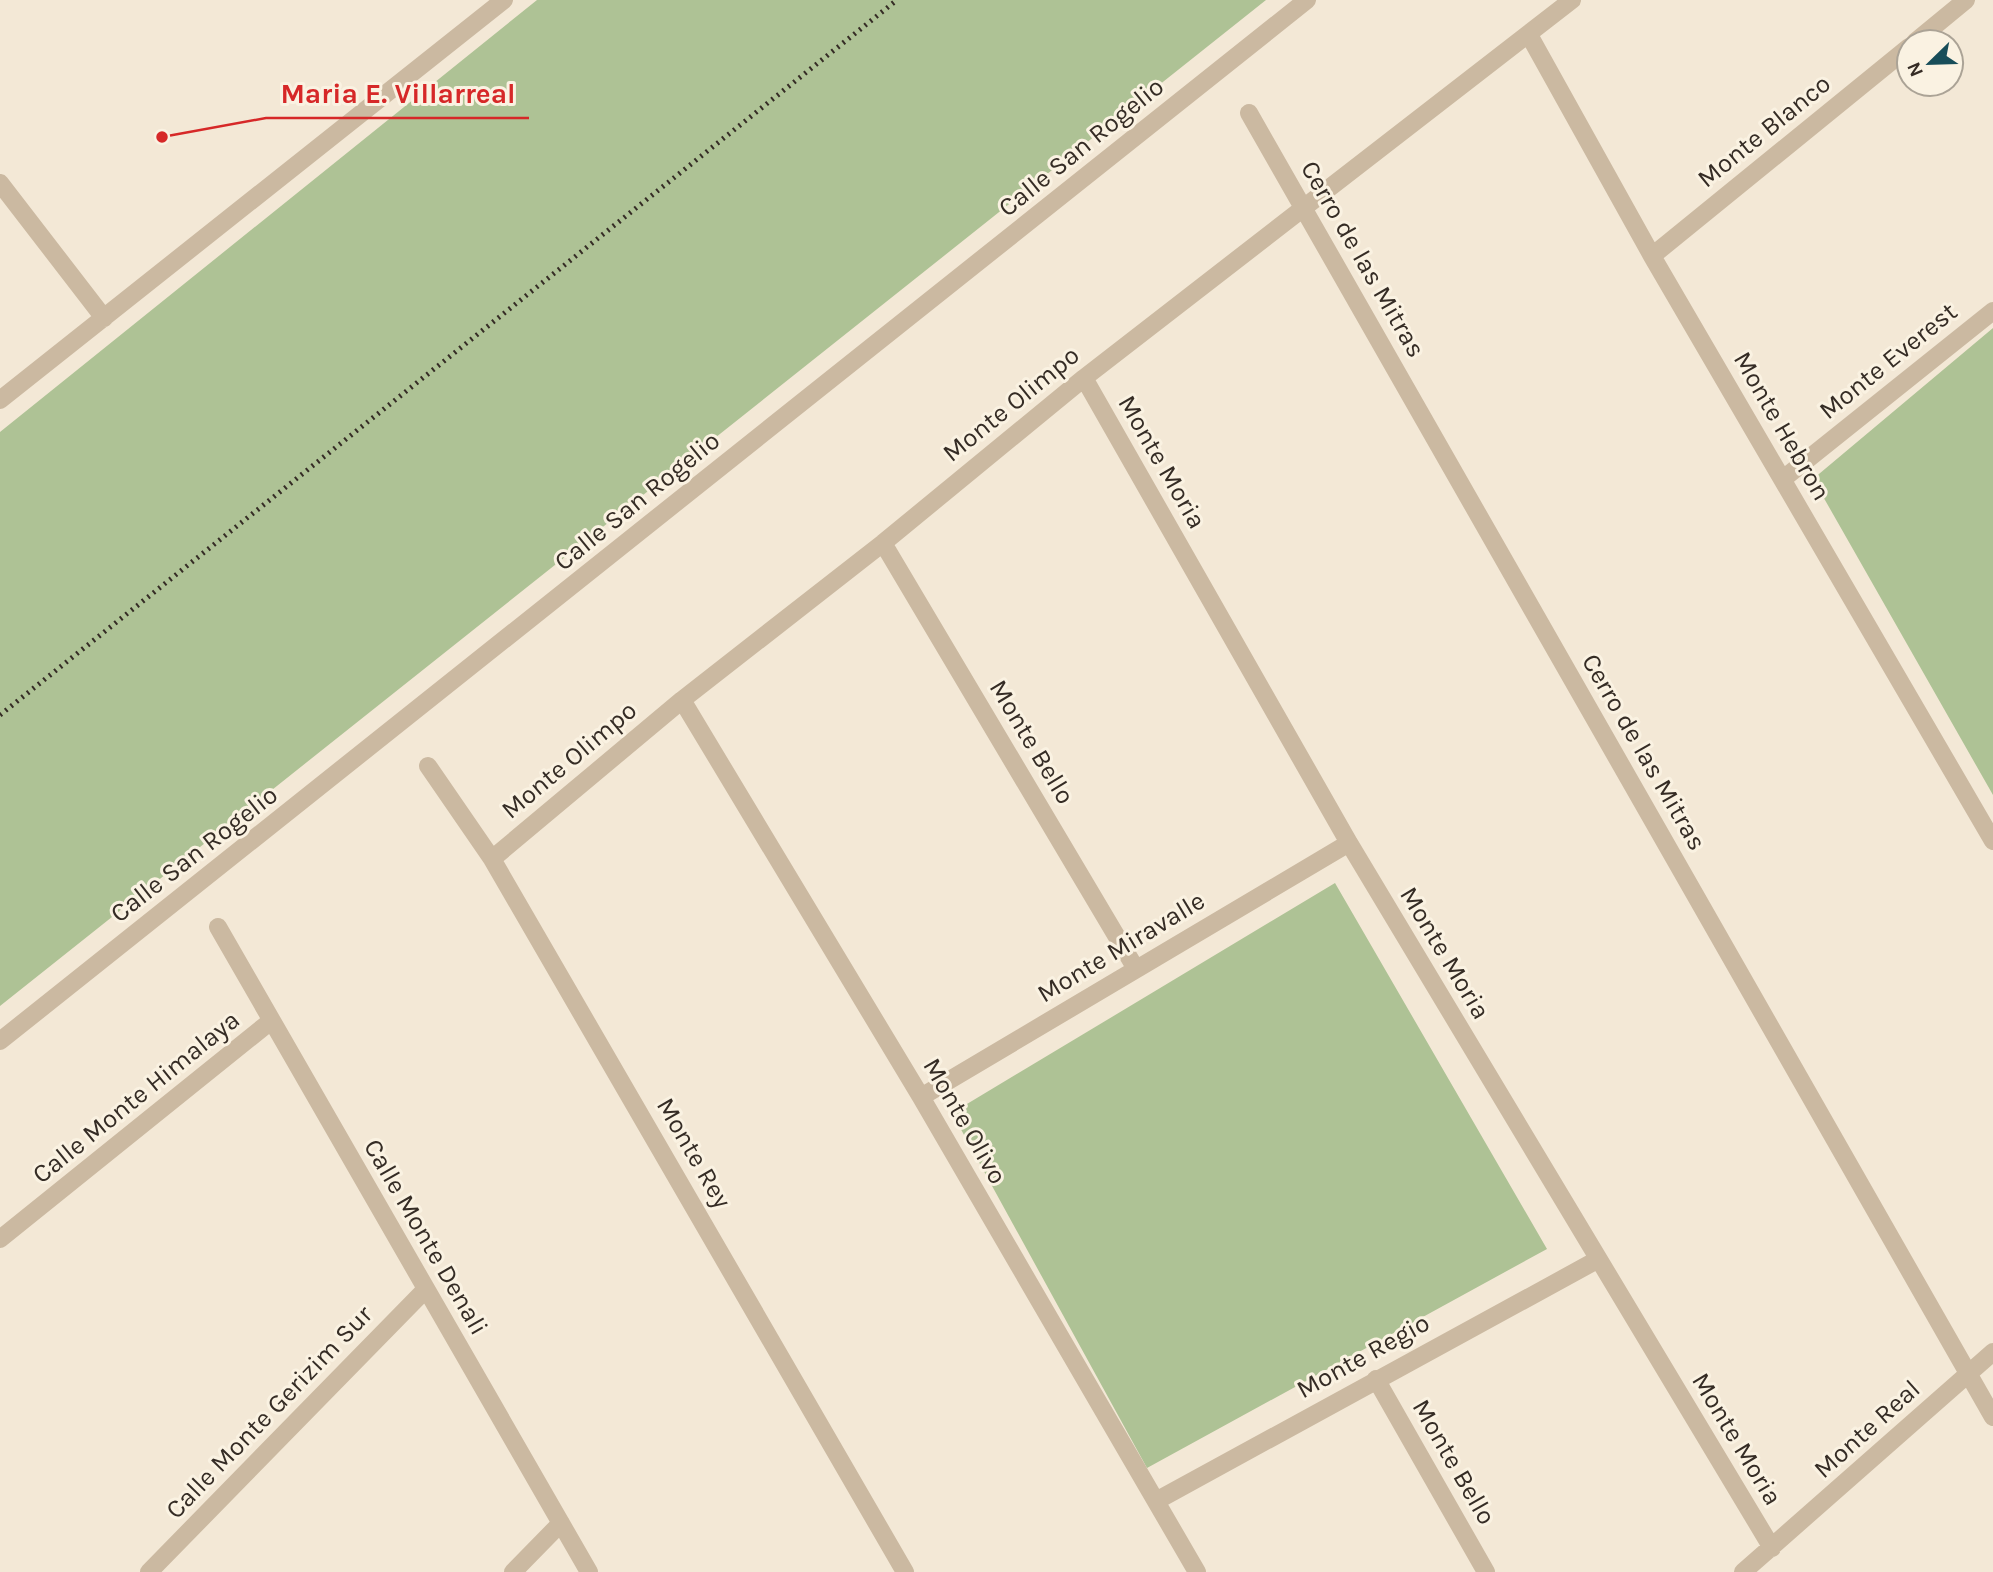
<svg xmlns="http://www.w3.org/2000/svg" width="1993" height="1572" font-family="Karla,sans-serif">
  <style>
    .green { fill: #aec295 }
    .lines { fill: none; stroke-linecap: round; stroke-linejoin: round }
    .minor { stroke: #cbb9a1; stroke-width: 18 }
    .rail { stroke: #352c25; stroke-width: 5; stroke-dasharray: 2 5; stroke-linecap: butt }
    .labels { text-anchor: middle; dominant-baseline: central; stroke-width: 6; stroke-linejoin: round; paint-order: stroke }
    .street-label { font-size: 26px; fill: #352c25; stroke: #faf2e2 }
    .leader { fill: none; stroke: #d62828; stroke-width: 2.5 }
    .callout-dot { fill: #d62828; stroke: #faf2e2; stroke-width: 2.5 }
    .callout-label { font-size: 28px; text-anchor: middle; font-weight: bold; fill: #d62828; stroke: #faf2e2; stroke-width: 6; stroke-linejoin: round; paint-order: stroke }
  </style>
  <rect width="100%" height="100%" fill="#f3e8d6"/>
  <path class="green" d="M537,0H1266L0,1006V432Z
    M1993,328V795L1813,479Z
    M1335,883L1547,1249L1147,1468L952,1113Z"/>
  <g class="lines">
    <path class="minor" d="M1529,35L1652,256L1993,841
      M1915,42L1966,0
      M1249,113L1993,1417
      M0,183L104,318
      M1652,256L1909,47
      M1084,378L1349,843L1772,1548
      M0,400L504,0
      M1783,479L1993,311
      M883,543L1136,969
      M682,700L921,1097L1197,1572
      M428,766L492,859L905,1572
      M492,859L682,700L883,543L1084,378L1572,0
      M218,927L589,1572
      M0,1041L1307,0
      M921,1097L1349,843
      M0,1239L271,1021
      M1376,1379L1486,1572
      M1156,1501L1597,1260
      M149,1572L426,1289
      M513,1572L561,1523
      M1743,1572L1993,1352"/>
    <path class="rail" d="M0,715L897,0"/>
  </g>
  <g class="labels">
    <g class="street-label">
      <text transform="translate(1764 131) rotate(-39)">Monte Blanco</text>
      <text transform="translate(1081 147) rotate(-39)">Calle San Rogelio</text>
      <text transform="translate(1363 259) rotate(60)">Cerro de las Mitras</text>
      <text transform="translate(1888 361) rotate(-39)">Monte Everest</text>
      <text transform="translate(1011 404) rotate(-39)">Monte Olimpo</text>
      <text transform="translate(1782 426) rotate(60)">Monte Hebron</text>
      <text transform="translate(1162 462) rotate(60)">Monte Moria</text>
      <text transform="translate(637 501) rotate(-39)">Calle San Rogelio</text>
      <text transform="translate(1032 742) rotate(59)">Monte Bello</text>
      <text transform="translate(1644 752) rotate(60)">Cerro de las Mitras</text>
      <text transform="translate(569 760) rotate(-40)">Monte Olimpo</text>
      <text transform="translate(194 854) rotate(-38)">Calle San Rogelio</text>
      <text transform="translate(1121 947) rotate(-31)">Monte Miravalle</text>
      <text transform="translate(1445 953) rotate(59)">Monte Moria</text>
      <text transform="translate(136 1097) rotate(-39)">Calle Monte Himalaya</text>
      <text transform="translate(965 1121) rotate(60)">Monte Olivo</text>
      <text transform="translate(694 1153) rotate(60)">Monte Rey</text>
      <text transform="translate(426 1237) rotate(60)">Calle Monte Denali</text>
      <text transform="translate(1363 1356) rotate(-29)">Monte Regio</text>
      <text transform="translate(269 1412) rotate(-46)">Calle Monte Gerizim Sur</text>
      <text transform="translate(1867 1429) rotate(-42)">Monte Real</text>
      <text transform="translate(1737 1439) rotate(59)">Monte Moria</text>
      <text transform="translate(1454 1462) rotate(60)">Monte Bello</text>
    </g>
  </g>
  <path class="leader" d="M162 137L266 118H529"/>
  <circle class="callout-dot" cx="162" cy="137" r="7"/>
  <g class="callout-label">
    <text x="398" y="103">Maria E. Villarreal</text>
  </g>
  <g transform="translate(1930 63) rotate(247)"><circle r="33" fill="#faf2e2" stroke="#aba396" stroke-width="2"/>
  <path d="M0-5L12 26L0 18L-12 26Z" fill="#174d59"/>
  <text y="-10" font-size="19" font-weight="bold" text-anchor="middle" fill="#352c25">N</text>
  </g>
</svg>
